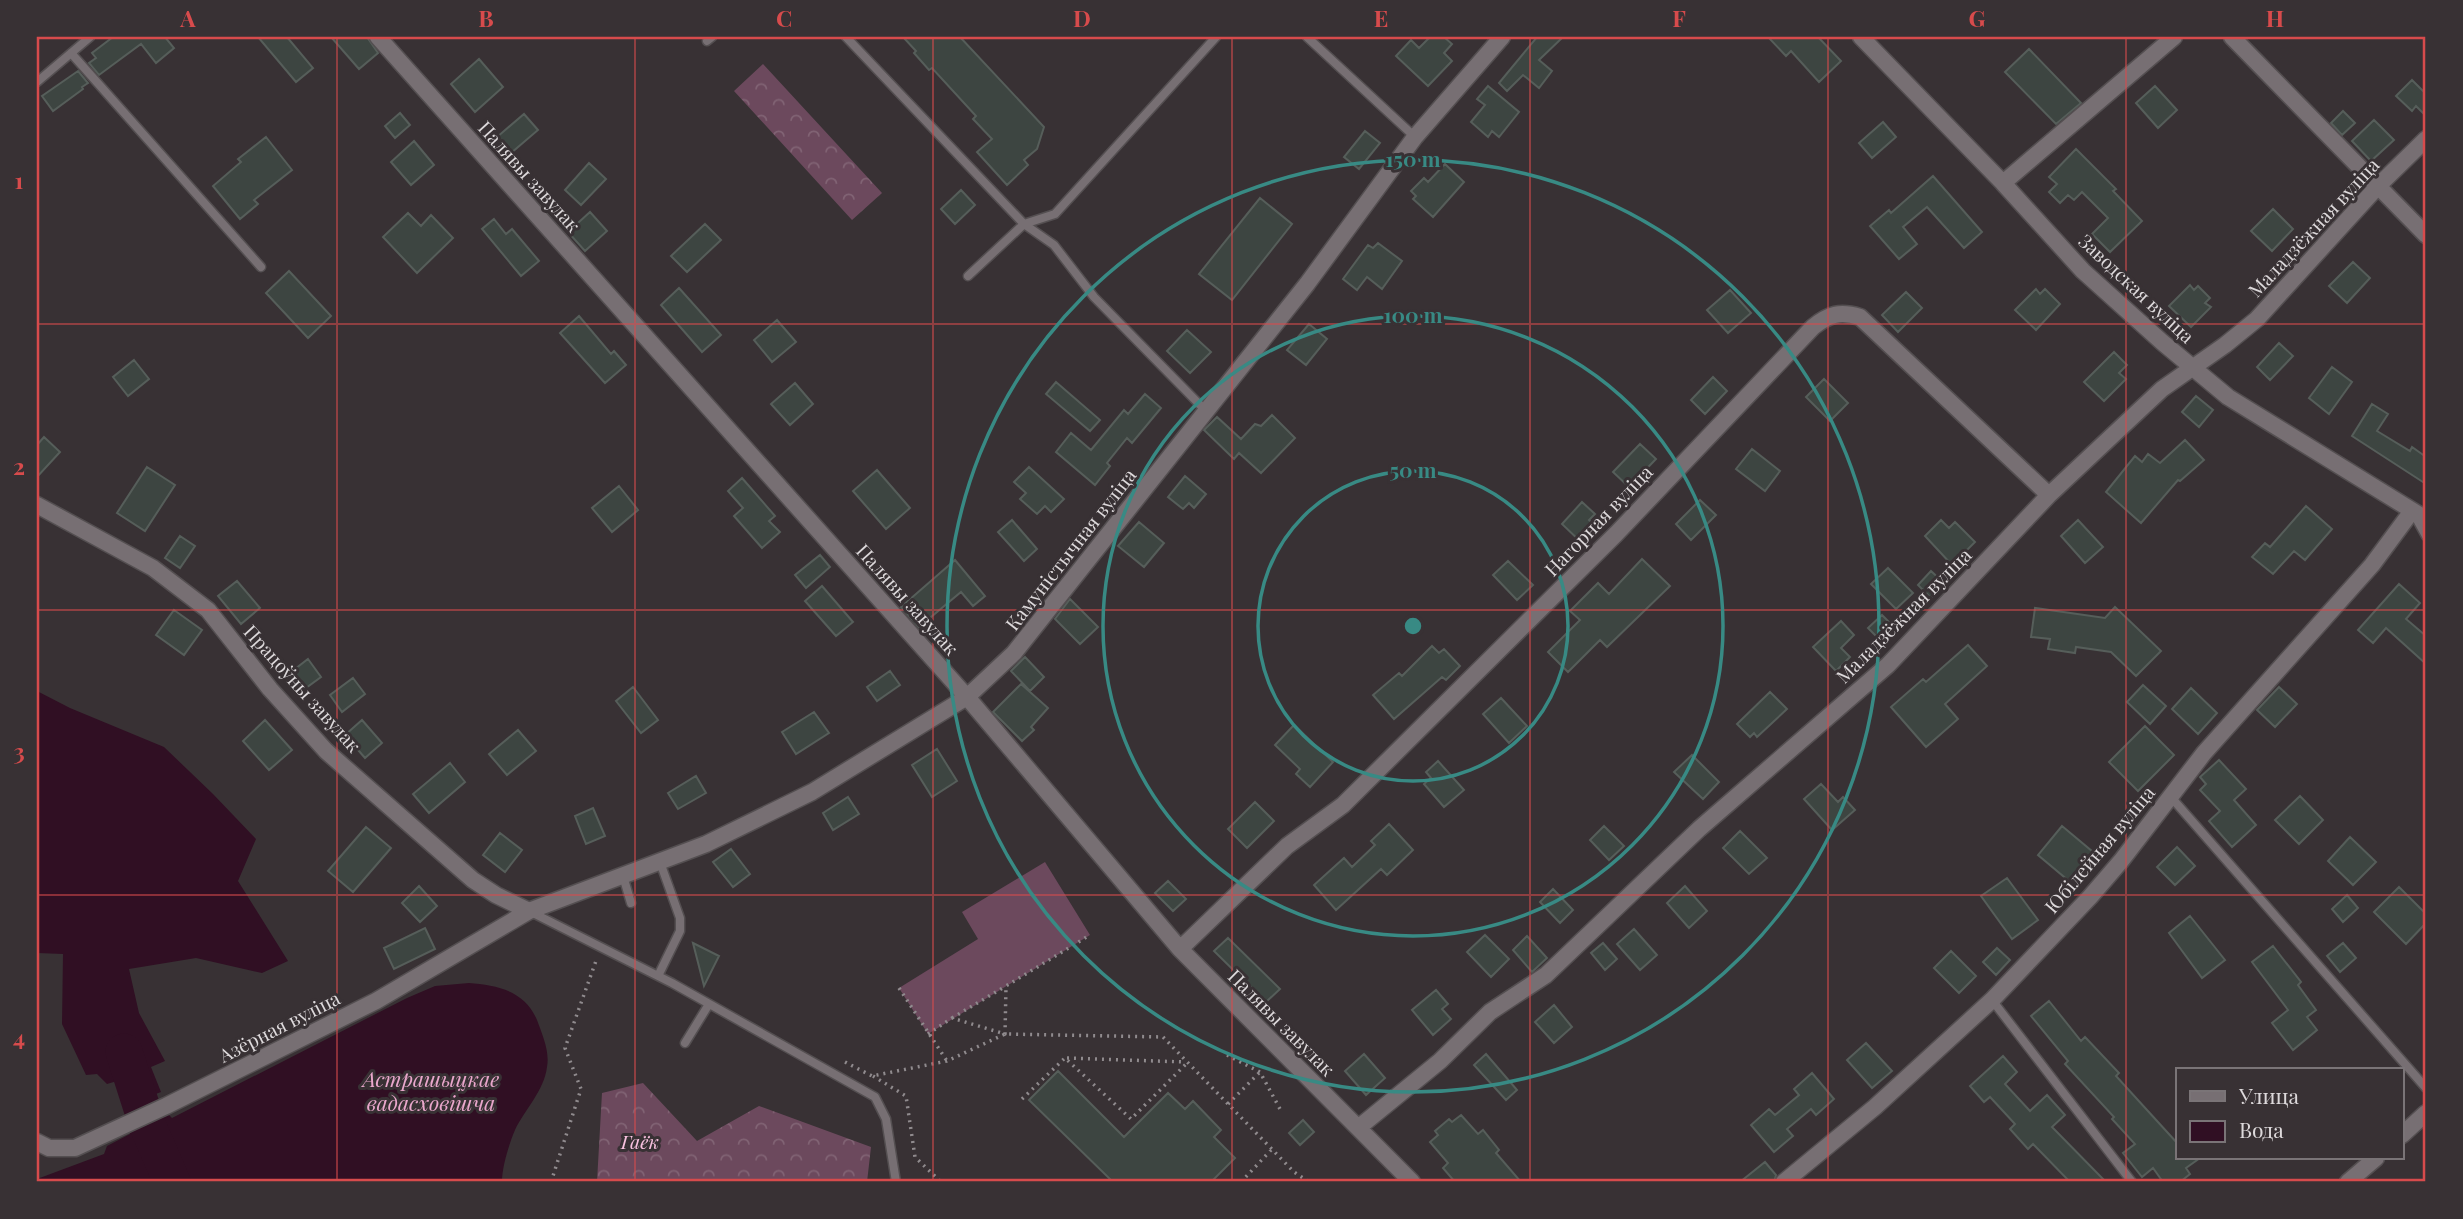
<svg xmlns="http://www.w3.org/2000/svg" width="2463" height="1219" font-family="'Playfair Display',serif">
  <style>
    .forest { fill: url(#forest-crowns) }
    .pitch { fill: #6c495d }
    .water { fill: #300f23 }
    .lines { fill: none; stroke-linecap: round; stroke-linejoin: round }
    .river { stroke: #300f23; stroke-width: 37 }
    .building { fill: #3d4541; stroke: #565e5a; stroke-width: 2 }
    .service-casing { stroke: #544f51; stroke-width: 11 }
    .minor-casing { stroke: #544f51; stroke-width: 19 }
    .path { stroke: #908b8e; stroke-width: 3.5; stroke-dasharray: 2 5; stroke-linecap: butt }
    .service { stroke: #776f73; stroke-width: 8 }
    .minor { stroke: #776f73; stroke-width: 16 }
    .grid { fill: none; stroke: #d74b4c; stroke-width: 2; stroke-opacity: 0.55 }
    .ring { fill: none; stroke: #388a84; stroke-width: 3.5 }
    .labels { text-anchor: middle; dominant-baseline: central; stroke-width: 6; stroke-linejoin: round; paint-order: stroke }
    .street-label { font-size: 19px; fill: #ddd9db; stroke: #383134 }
    .park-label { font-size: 19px; font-style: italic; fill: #f8c1df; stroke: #383134 }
    .water-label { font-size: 21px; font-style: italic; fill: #eaa7cc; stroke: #383134 }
    .centre { fill: #388a84; stroke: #383134; stroke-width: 3.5 }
    .ring-label { font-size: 21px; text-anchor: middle; font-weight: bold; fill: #388a84; stroke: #383134; stroke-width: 6; stroke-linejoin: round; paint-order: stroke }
    .neatline { fill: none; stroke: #d74b4c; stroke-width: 2.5 }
    .grid-label { font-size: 23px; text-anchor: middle; font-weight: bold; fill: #d74b4c }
  </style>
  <defs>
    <pattern id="forest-crowns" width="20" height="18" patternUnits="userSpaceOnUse" patternTransform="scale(1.75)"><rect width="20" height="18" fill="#6c495d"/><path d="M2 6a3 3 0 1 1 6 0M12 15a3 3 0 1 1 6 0" fill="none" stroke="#816374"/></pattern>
  </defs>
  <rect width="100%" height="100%" fill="#383134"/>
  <path class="forest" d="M763,64L882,193L852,220L734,91Z
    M643,1083L697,1141L759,1106L871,1147L867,1182H597L602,1093Z"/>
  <path class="pitch" d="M1045,862L1090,935L928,1034L899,988L978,939L962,912Z"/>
  <path class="water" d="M37,691L70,708L164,747L213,794L256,839L238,881L288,961L262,973L196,958L129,969L139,1013L165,1061L151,1067L161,1092L132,1103L117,1081L107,1084L97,1074L86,1075L62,1024L63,954L37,953Z
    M469,983C497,985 525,991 537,1020C542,1034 550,1051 547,1067C544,1091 525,1109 515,1130C509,1144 502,1167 502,1182H37V1179L104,1154L107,1146L130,1134L129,1131L169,1115L172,1118L407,998L435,986Z"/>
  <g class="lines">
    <path class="river" d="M124,1052L147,1124L172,1182"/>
  </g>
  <path class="building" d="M113,37H165L174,48L156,63L141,44L99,75L89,63L96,58L92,53Z
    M258,37H287L313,68L296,82Z
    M331,37H367L378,53L359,69Z
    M903,37H960L1044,127L1037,149L1024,160L1028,165L1007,185L977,152L992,139L973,119L976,116L932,68L929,70L914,53L916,51Z
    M1430,37H1444L1452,44L1444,53L1452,61L1428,86L1396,56L1411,40L1419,48Z
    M1537,37H1563L1539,60L1552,71L1539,88L1523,75L1507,91L1499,83Z
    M1768,37H1818L1841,61L1819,82L1791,51L1786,56Z
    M2029,49L2081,103L2056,124L2005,72Z
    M479,59L503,87L475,112L451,84Z
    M78,71L88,83L82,87L83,89L53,111L42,96Z
    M2412,80L2426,94V116L2416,106L2412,111L2396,96Z
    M1488,86L1519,112L1499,137L1492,131L1488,137L1471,122L1485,105L1477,99Z
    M2155,86L2177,110L2158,128L2136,103Z
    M2343,111L2355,123L2342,135L2331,123Z
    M400,113L410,125L395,138L385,126Z
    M524,114L538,130L511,153L497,137Z
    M2374,120L2394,140L2371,161L2352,141Z
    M1883,122L1896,137L1872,158L1859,143Z
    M1365,131L1380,143L1359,169L1344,157Z
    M266,137L292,170L254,200L258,204L240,219L213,186L241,162L238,159Z
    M414,141L434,165L411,185L391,162Z
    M2076,149L2116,189L2113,191L2142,221L2110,252L2092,234L2108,218L2082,192L2074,200L2068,195L2060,203L2049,192L2057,184L2049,177Z
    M589,163L606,179L581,205L565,190Z
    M1445,164L1464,182L1433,217L1413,199L1416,196L1411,191L1424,178L1428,182Z
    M1933,176L1982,232L1964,248L1927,207L1903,227L1917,244L1899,259L1870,226L1889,210L1891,213Z
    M961,190L975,205L955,224L941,209Z
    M1260,198L1292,224L1232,300L1199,274Z
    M2273,209L2293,229L2272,251L2251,231Z
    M590,212L607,231L585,251L568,232Z
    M408,213L421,226L431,215L453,238L417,273L383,237Z
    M494,219L506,234L512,229L539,261L521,276L482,229Z
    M705,224L721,240L687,272L671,256Z
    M1378,243L1402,261L1382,289L1367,277L1357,290L1343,279L1368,245L1373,248Z
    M2353,262L2370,278L2347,303L2329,286Z
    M289,271L331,316L308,338L266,293Z
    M2190,285L2194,290L2198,286L2210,298L2205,303L2211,307L2191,327L2169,306Z
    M679,288L721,335L702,352L661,305Z
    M2036,289L2040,294L2045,289L2060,304L2036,330L2015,310Z
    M1730,290L1751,313L1728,333L1707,310Z
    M1906,292L1922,308L1898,332L1882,315Z
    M579,316L611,354L614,351L626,365L605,383L560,333Z
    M777,320L796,342L772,362L754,340Z
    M1309,324L1327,339L1306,365L1287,350Z
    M1187,330L1211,352L1190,373L1167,351Z
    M2279,343L2293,356L2270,380L2257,367Z
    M2114,352L2127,365L2119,373L2126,379L2104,401L2084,382Z
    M134,360L149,379L128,396L113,377Z
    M2332,367L2352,382L2329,414L2309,398Z
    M1713,377L1727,391L1705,414L1691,400Z
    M1824,379L1848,403L1830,421L1806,397Z
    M1056,382L1100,420L1090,431L1046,394Z
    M795,383L813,404L790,425L771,404Z
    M1145,394L1161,408L1132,443L1127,438L1107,463L1110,466L1095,485L1056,452L1071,433L1091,450L1124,410L1128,414Z
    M2196,396L2213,410L2199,427L2182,412Z
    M2372,404L2388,414L2377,431L2410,451L2412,447L2426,457V484L2352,436Z
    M1272,415L1295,438L1261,473L1239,453L1234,459L1204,430L1217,417L1241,439L1255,424L1261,426Z
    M44,437L60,452L37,477V445Z
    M2185,440L2204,460L2180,481L2178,480L2141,523L2106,492L2135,456L2142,462L2148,454L2160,463Z
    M1640,444L1656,459L1629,487L1613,472Z
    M1752,449L1780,471L1765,491L1736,469Z
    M147,467L175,485L145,531L117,513Z
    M1029,467L1064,499L1051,512L1045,506L1037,514L1020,499L1026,493L1014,482Z
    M877,470L910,508L886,529L853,491Z
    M1185,476L1206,494L1194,508L1189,503L1183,509L1168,497Z
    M742,478L775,516L769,521L780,532L762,548L734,516L743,508L728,491Z
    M619,486L638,510L612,532L592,508Z
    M1700,500L1716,515L1691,540L1676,524Z
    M1582,502L1595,514L1589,520L1597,529L1583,544L1562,524Z
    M2306,506L2332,529L2305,560L2294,551L2273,574L2252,557L2265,543L2270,547Z
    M1012,520L1037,549L1024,561L998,532Z
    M1941,520L1949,528L1955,522L1975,542L1952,565L1925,536Z
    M2078,520L2103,547L2085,563L2061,536Z
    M1139,522L1164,543L1144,567L1118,546Z
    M180,536L195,546L180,568L165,558Z
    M820,555L830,567L806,588L795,575Z
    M1642,559L1670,586L1607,647L1600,640L1568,672L1548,652L1580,620L1570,611L1598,583L1609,594Z
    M955,560L985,596L973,606L961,592L919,627L901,607Z
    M1508,561L1533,585L1517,600L1493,575Z
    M1888,568L1913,593L1896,609L1871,584Z
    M1931,571L1945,584L1931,598L1918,585Z
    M237,581L260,608L241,624L218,596Z
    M2399,584L2420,603L2406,619L2426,636V664L2386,628L2373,643L2358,630Z
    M822,586L853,622L836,636L805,601Z
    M1070,599L1098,627L1080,644L1055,619Z
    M2115,607L2161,651L2136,676L2111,652L2076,647L2075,653L2048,649L2050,639L2031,637L2035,608L2105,618Z
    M174,610L202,630L184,655L156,635Z
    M1882,615L1897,630L1883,643L1868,628Z
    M1841,621L1854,635L1841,648L1850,657L1836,671L1813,647Z
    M1968,645L1987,666L1945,704L1958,719L1926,747L1891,707L1923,679L1926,682Z
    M1432,646L1439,653L1444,649L1460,666L1446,680L1442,677L1394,719L1373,695L1399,673L1402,676Z
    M1025,657L1044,677L1030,691L1011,671Z
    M308,659L321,677L299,693L286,676Z
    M890,671L900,685L877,701L867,687Z
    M353,678L365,694L342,712L330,695Z
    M1021,684L1048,708L1031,727L1034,730L1022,741L993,712Z
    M2143,685L2166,706L2150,724L2127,702Z
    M633,687L658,720L641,733L616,701Z
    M2279,687L2297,704L2275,727L2257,710Z
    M2191,688L2217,713L2198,734L2172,709Z
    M1770,692L1787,709L1757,737L1754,733L1750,737L1737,724Z
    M1501,698L1527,726L1509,743L1483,714Z
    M814,712L829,733L796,754L782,732Z
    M265,720L292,750L269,770L243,741Z
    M362,720L382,743L365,758L345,735Z
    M1294,725L1333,762L1310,787L1296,774L1300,769L1275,745Z
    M2145,726L2174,755L2138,791L2109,762Z
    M518,730L536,751L507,775L489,754Z
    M937,749L957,781L932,797L912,765Z
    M1692,755L1719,782L1703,799L1674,772Z
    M2219,760L2246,789L2234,800L2256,825L2232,847L2209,821L2220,811L2200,790L2206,784L2200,777Z
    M1438,761L1464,790L1444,807L1424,784L1431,778L1426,772Z
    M450,763L465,782L429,813L413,794Z
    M696,776L706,793L678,809L668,793Z
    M1821,784L1838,802L1843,797L1855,810L1832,830L1804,799Z
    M2300,796L2323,820L2299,844L2275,820Z
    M848,797L859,814L833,830L823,813Z
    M1255,802L1274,821L1247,848L1228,829Z
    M593,808L605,836L586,844L575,816Z
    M1389,824L1413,850L1387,875L1381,869L1336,910L1314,885L1344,858L1352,867L1375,845L1371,841Z
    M1604,826L1624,846L1609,860L1590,840Z
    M2062,826L2093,852L2069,881L2038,855Z
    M366,827L391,848L353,892L328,871Z
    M1740,831L1767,858L1749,874L1723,848Z
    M500,833L522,850L505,872L483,855Z
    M2350,837L2376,862L2353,885L2328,861Z
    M2177,847L2195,866L2175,885L2157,867Z
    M731,849L750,874L733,887L713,862Z
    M2007,878L2038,920L2012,939L1981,896Z
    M1168,881L1186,899L1173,911L1155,893Z
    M419,886L437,906L420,922L402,903Z
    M1685,886L1707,911L1689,928L1667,903Z
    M2399,887L2426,914V923L2406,944L2374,912Z
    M1553,889L1573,910L1560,923L1540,902Z
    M2347,895L2358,908L2343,922L2332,909Z
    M2190,916L2225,960L2202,978L2169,933Z
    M425,928L435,949L394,969L384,948Z
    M1634,929L1657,955L1640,970L1617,944Z
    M1485,935L1509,959L1491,977L1467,952Z
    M1527,936L1547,958L1532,972L1513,950Z
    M1228,938L1280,989L1266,1002L1214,951Z
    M693,943L719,956L704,986Z
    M1603,943L1617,959L1605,970L1591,953Z
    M2343,943L2356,958L2340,972L2327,956Z
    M2273,946L2301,982L2298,985L2316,1010L2307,1017L2317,1030L2293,1050L2272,1023L2288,1010L2252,962Z
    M1997,948L2010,960L1996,975L1983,962Z
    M1951,951L1976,976L1959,993L1934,968Z
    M1436,990L1448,1004L1442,1009L1451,1019L1433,1035L1412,1010Z
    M2049,1001L2081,1041L2085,1037L2119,1073L2116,1076L2178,1144V1158H2200L2186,1168L2190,1174L2180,1182H2163L2153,1168L2142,1177L2123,1153L2135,1144L2112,1119L2114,1117L2065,1064L2068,1061L2031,1016Z
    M1554,1005L1572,1027L1554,1043L1535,1022Z
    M1866,1043L1892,1071L1872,1088L1847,1060Z
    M1364,1054L1385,1078L1366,1095L1345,1071Z
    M1486,1054L1517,1090L1506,1100L1474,1065Z
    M2003,1056L2017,1072L2005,1084L2030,1111L2047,1095L2065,1115L2052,1127L2106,1182H2070L2033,1144L2028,1149L2010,1129L2015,1124L1990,1097L1984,1102L1970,1086Z
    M1058,1071L1124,1137L1168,1093L1185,1109L1193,1101L1221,1130L1214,1137L1235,1158L1211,1182H1113L1029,1100Z
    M1812,1073L1834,1099L1816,1115L1811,1109L1787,1129L1793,1136L1774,1152L1751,1125L1769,1109L1775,1115L1799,1095L1794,1089Z
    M1461,1115L1478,1134L1483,1130L1499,1150L1496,1153L1521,1182H1455L1443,1168L1448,1163L1430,1142L1438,1135L1435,1131L1449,1119L1452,1122Z
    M1303,1120L1314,1132L1300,1145L1289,1133Z
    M1765,1162L1776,1175L1774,1182H1740Z"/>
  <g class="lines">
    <defs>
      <path id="service" d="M846,37L1024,224L1055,214L1216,37
        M1307,37L1415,137
        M707,41L712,37
        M71,53L261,267
        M37,82L90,37
        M968,276L1024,224L1054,245L1094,297L1206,411
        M2415,516L2426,536
        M2170,796L2426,1088
        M623,876L631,903
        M531,912L672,983L875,1097L886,1119L896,1182
        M658,976L680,931V918L660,862
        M1992,1000L2132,1182
        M685,1043L709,1004"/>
      <path id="minor" d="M378,37L967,697L1180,949L1412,1182
        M1861,37L2003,183L2083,271L2162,342L2228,397L2426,519
        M2232,37L2426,235
        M2003,183L2174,37
        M37,505L153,568L208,610L270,689L326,751L473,880L496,895L529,911
        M1180,949L1287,846L1343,805L1616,534L1813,327C1829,314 1840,311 1860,317L2049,495
        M1358,1128L1440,1061L1490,1012L1546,975L1699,829L1888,665L2049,495L2162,389L2225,345L2257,319L2378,186L2426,139
        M2402,1135L2426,1113
        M37,1142L49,1148H75L166,1106L376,1001L529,911L706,844L812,792L967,697L1014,653L1307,284L1415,137L1502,37
        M1784,1182L1875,1107L1992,1000L2090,897L2121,861L2204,753L2372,565L2412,511
        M2348,1182L2376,1158"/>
    </defs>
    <use href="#service" class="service-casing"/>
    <use href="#minor" class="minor-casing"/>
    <path class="path" d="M899,988L947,1061
      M952,1018L1006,986
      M928,1034L952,1018L1005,1034L1006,986L1090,935
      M1227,1055L1260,1072L1280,1109
      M1067,1058L1185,1062
      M845,1062L872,1076L947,1061L1005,1034L1163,1037L1294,1172L1309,1182
      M873,1076L906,1096L915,1157L941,1182
      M1022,1099L1065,1058L1131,1119L1188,1062
      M1228,1104L1260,1072
      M551,1182L581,1089L565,1048L597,958
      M1241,1182L1272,1149"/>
    <use href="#service" class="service"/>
    <use href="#minor" class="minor"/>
  </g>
  <path class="grid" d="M337,37V1182M635,37V1182M933,37V1182M1232,37V1182M1530,37V1182M1828,37V1182M2126,37V1182M37,324H2426M37,610H2426M37,895H2426"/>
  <g class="ring">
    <circle cx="1413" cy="626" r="155"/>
    <circle cx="1413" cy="626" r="310"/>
    <circle cx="1413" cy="626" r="466"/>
  </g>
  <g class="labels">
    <g class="street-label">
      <text transform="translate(530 176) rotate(48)">Палявы завулак</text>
      <text transform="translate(2313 227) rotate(-47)">Маладзёжная вуліца</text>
      <text transform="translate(2137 288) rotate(43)">Заводская вуліца</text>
      <text transform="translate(1598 520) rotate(-46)">Нагорная вуліца</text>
      <text transform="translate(1070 549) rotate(-52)">Камуністычная вуліца</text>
      <text transform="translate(908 599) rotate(48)">Палявы завулак</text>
      <text transform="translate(1903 615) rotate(-45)">Маладзёжная вуліца</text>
      <text transform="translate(303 688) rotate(48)">Працоўны завулак</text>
      <text transform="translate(2099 849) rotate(-50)">Юбілейная вуліца</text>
      <text transform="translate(1282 1022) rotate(45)">Палявы завулак</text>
      <text transform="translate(279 1026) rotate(-27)">Азёрная вуліца</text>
    </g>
    <g class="park-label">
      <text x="640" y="1141">Гаёк</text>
    </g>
    <g class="water-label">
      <text x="431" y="1078">Астрашыцкае<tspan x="431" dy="24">вадасховішча</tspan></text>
    </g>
  </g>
  <circle cx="1413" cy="626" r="10" class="centre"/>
  <g class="ring-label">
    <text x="1413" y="167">150 m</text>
    <text x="1413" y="323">100 m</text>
    <text x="1413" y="478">50 m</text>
  </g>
  <rect width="2463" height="1219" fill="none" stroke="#383134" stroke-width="77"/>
  <rect x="2176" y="1068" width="228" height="91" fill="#383134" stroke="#7a7477" stroke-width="2"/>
  <rect x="2190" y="1091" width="35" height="10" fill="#776f73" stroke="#7a7477" stroke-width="2"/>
  <text x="2239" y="1104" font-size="21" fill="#ddd9db">Улица</text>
  <rect x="2190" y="1121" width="35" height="21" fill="#300f23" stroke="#7a7477" stroke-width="2"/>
  <text x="2239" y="1138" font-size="21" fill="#ddd9db">Вода</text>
  <rect x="38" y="38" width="2386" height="1142" class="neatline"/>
  <g class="grid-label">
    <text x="188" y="27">A</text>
    <text x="486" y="27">B</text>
    <text x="784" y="27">C</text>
    <text x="1082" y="27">D</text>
    <text x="1381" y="27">E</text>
    <text x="1679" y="27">F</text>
    <text x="1977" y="27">G</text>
    <text x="2275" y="27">H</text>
    <text x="19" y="189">1</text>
    <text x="19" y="475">2</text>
    <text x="19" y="760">3</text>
    <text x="19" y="1046">4</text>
  </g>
</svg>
